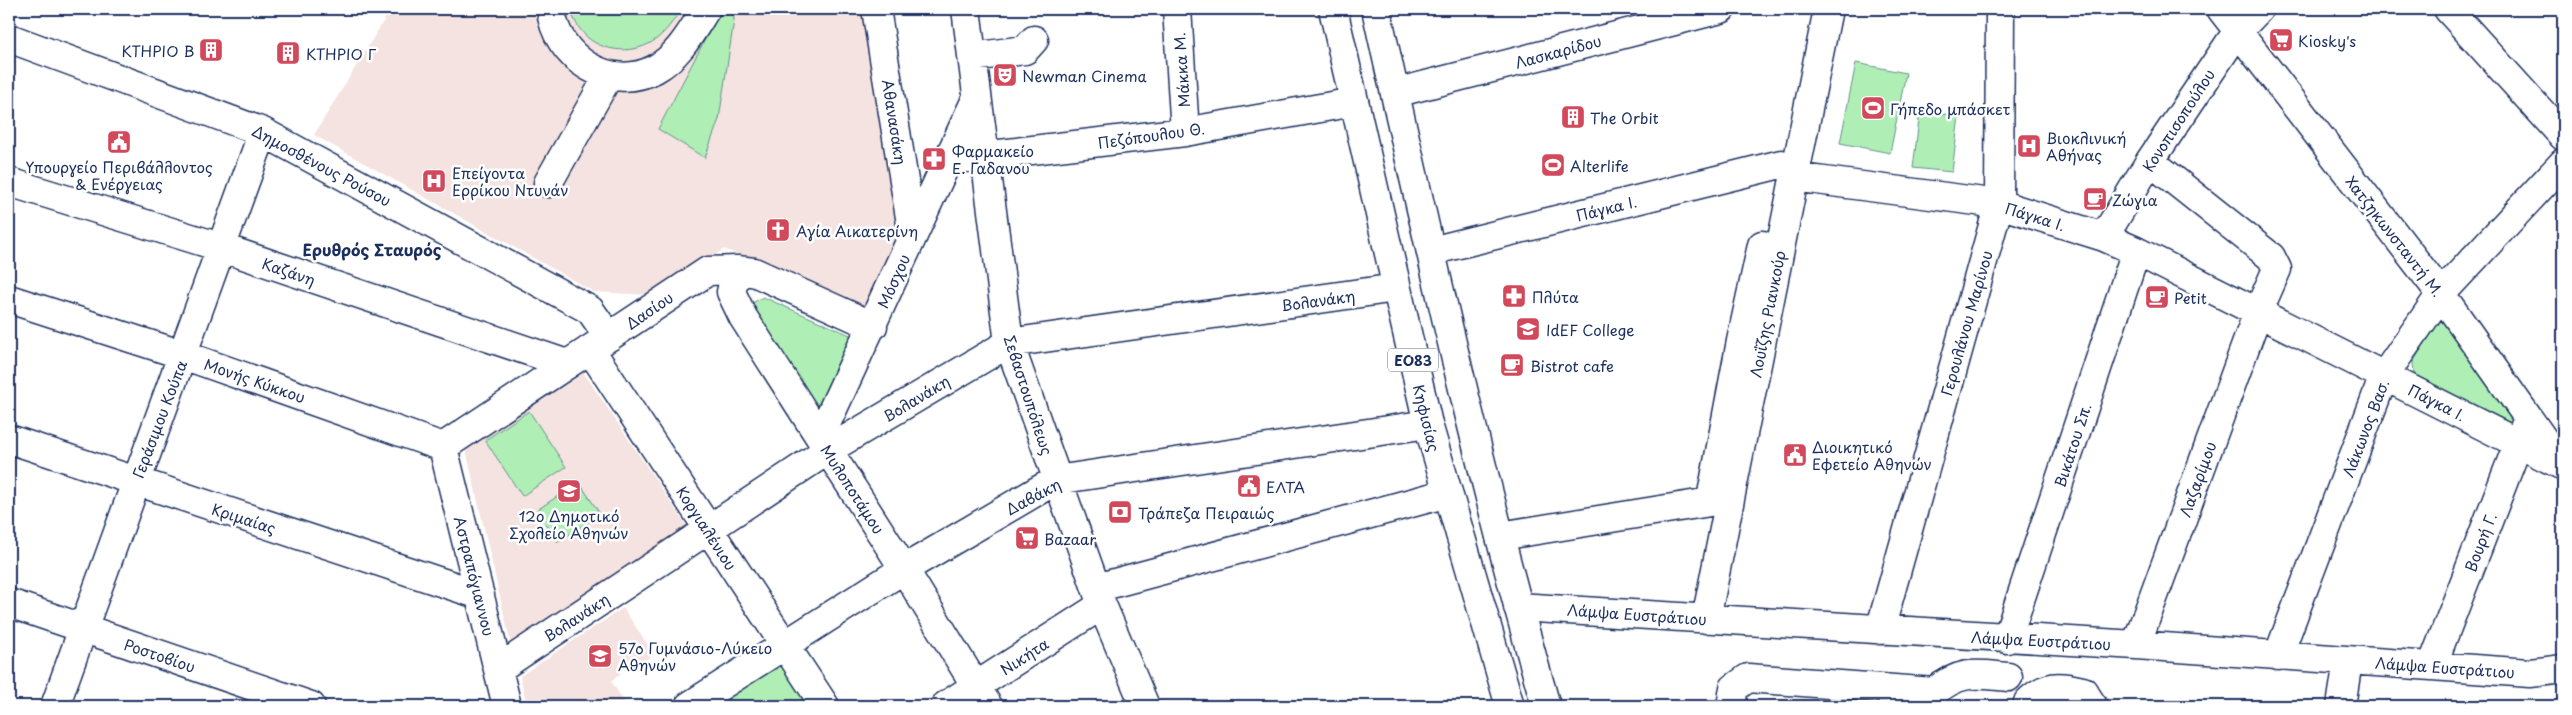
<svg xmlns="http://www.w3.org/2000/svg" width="2572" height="715" font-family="'Playpen Sans',sans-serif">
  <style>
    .built { fill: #f4e3e0 }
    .green { fill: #afefb6; stroke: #658f8a }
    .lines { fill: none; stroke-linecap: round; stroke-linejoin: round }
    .minor-casing { stroke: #1b2f5e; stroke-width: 31 }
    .major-casing { stroke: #1b2f5e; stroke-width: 31 }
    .minor { stroke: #fff; stroke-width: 28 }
    .major { stroke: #fff; stroke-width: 28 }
    .labels { text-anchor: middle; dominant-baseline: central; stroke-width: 5; stroke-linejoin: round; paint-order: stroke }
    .shield { fill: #fff; stroke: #5f6d8e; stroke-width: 1 }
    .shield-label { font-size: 14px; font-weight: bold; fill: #1b2f5e }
    .poi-label { font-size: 15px; fill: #1b2f5e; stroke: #fff; text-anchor: start }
    .street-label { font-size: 15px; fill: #1b2f5e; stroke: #fff }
    .neighbourhood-label { font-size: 16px; font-weight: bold; fill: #1b2f5e; stroke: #fff }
  </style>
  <rect width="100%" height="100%" fill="#fff"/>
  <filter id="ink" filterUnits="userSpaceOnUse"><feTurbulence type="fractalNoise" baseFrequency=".02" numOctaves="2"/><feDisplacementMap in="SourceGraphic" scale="10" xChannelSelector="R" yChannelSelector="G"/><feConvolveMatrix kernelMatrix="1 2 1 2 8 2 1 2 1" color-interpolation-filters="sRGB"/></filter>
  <g filter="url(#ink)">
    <path class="built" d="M391,9H867L905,225L867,307L724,249L651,295L594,292L314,135Z
      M584,373L690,531L512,649L466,450Z
      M623,608L654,654L638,665L634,659L618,669L621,674L611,681L627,706H527L520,676Z"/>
    <path class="green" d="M570,9H682C675,18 669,28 660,36C641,54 608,54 588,38C579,30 574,20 570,9Z
      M721,9H733L734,20L719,119L705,158L658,129Z
      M1856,63L1906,73L1890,153L1840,143Z
      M1920,111L1959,116L1952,172L1913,168Z
      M763,297L857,338L821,416L750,311L754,302Z
      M2441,318L2517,420L2513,423H2504L2414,374L2413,362Z
      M529,411L566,467L522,496L485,440Z
      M579,482L600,514L558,542L537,510Z
      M784,660L816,706H714Z"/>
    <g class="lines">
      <defs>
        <path id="minor" d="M551,9C555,57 610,93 655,69C679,56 692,31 706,9
          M876,9L913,236
          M966,9L1009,343L1102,605L1145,706
          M1177,9L1185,132
          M2221,9L2441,294L2560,463
          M2448,9L2563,136
          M9,38L263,132L590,310L609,337
          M972,57L1025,50L1034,40
          M1395,93L1721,9
          M948,160L1185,132L1354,102
          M1794,177L1999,204L2104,237L2136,251L2561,465
          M9,182L220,247L567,364
          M548,183L609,75
          M2104,237L2150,161L2237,32L2259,9
          M1431,251L1781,164
          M737,270L731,292L743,317L904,569L988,706
          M9,299L183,355L443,447
          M590,349L825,706
          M820,437L977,97
          M9,439L480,595
          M443,447L708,271L737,270L754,272L873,326
          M443,447L507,706
          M1711,499L1741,341L1762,245
          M1500,536L1710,502
          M1096,588L1448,493
          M9,603L311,706
          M1518,607L2136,645L2530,673L2563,669
          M1706,619L1828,9
          M1880,630L1999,204L2000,9
          M2007,639L2136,251
          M2136,645L2258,312L2277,269L2271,257L2150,161
          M2278,656L2384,376L2441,294L2563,163
          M2432,666L2525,426
          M498,669L828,450L1009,343L1396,288
          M55,706L263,132
          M689,706L904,569L1056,480L1428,424
          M945,706L1102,605
          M1731,706L1734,688L1748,678L1934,692
          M1932,706L1934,692C1961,670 1975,674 2008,677
          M2027,706L2028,702C2046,684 2059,685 2083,691L2093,706
          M2341,706L2348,661"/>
        <path id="major" d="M1333,9L1428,424L1510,706
          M1376,9C1428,242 1480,476 1546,706"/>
      </defs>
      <use href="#minor" class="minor-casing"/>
      <use href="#major" class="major-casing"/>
      <use href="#minor" class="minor"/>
      <use href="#major" class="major"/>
    </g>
  </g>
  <defs>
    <symbol id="supermarket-square" viewBox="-11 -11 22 22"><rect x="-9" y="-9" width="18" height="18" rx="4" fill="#d1495b" stroke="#fff"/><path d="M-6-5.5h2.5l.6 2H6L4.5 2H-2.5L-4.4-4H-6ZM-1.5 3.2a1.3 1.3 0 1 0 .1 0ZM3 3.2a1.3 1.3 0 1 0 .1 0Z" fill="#fff"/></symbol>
    <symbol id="building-square" viewBox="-11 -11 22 22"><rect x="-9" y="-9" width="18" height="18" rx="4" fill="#d1495b" stroke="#fff"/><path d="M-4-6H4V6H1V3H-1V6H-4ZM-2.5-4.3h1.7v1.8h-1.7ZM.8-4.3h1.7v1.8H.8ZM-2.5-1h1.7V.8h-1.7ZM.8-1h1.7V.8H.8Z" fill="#fff"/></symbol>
    <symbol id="theatre-square" viewBox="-11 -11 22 22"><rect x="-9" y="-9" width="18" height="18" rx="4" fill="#d1495b" stroke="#fff"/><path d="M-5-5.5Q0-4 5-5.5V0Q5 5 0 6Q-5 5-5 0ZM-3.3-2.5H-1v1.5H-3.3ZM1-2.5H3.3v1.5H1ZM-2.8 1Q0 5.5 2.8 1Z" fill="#fff"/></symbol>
    <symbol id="stadium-square" viewBox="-11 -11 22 22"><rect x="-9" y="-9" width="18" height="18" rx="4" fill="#d1495b" stroke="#fff"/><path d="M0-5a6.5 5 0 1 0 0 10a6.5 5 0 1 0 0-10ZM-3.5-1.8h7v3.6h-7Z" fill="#fff"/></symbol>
    <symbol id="civic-square" viewBox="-11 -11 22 22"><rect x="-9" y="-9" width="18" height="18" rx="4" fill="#d1495b" stroke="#fff"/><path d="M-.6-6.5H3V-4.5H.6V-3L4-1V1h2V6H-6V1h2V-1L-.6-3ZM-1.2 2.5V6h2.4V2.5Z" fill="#fff"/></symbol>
    <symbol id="hospital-square" viewBox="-11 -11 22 22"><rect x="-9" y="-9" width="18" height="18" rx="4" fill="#d1495b" stroke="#fff"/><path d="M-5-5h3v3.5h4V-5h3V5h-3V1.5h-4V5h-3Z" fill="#fff"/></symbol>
    <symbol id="pharmacy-square" viewBox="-11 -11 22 22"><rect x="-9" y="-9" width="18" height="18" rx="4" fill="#d1495b" stroke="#fff"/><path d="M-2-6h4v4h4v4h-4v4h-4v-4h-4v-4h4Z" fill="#fff"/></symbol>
    <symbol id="cafe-square" viewBox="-11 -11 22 22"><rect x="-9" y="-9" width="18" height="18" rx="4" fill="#d1495b" stroke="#fff"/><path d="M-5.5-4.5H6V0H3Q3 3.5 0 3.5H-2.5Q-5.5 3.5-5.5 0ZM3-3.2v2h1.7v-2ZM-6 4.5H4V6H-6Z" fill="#fff"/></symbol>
    <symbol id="church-square" viewBox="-11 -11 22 22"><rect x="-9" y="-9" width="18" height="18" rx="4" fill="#d1495b" stroke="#fff"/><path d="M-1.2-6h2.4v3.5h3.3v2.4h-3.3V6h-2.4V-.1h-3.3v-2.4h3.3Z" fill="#fff"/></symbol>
    <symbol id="university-square" viewBox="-11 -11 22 22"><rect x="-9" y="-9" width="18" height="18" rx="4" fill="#d1495b" stroke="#fff"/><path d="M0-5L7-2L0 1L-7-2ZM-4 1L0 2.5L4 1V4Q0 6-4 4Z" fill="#fff"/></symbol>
    <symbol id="school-square" viewBox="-11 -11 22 22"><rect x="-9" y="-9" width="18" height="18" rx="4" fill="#d1495b" stroke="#fff"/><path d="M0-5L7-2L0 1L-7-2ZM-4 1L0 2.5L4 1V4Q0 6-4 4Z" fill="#fff"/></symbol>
    <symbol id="bank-square" viewBox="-11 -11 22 22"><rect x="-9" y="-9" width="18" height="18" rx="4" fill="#d1495b" stroke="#fff"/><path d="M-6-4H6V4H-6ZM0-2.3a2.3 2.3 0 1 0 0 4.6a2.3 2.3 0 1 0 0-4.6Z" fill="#fff"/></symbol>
  </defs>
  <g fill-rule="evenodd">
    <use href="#supermarket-square" x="2267" y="26" width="28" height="28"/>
    <use href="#building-square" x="197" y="36" width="28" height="28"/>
    <use href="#building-square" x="274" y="39" width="28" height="28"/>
    <use href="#theatre-square" x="991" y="61" width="28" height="28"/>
    <use href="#stadium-square" x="1859" y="94" width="28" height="28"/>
    <use href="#building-square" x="1559" y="103" width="28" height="28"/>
    <use href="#civic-square" x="105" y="128" width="28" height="28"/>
    <use href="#hospital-square" x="2015" y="132" width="28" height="28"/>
    <use href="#pharmacy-square" x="920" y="145" width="28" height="28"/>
    <use href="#stadium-square" x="1539" y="151" width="28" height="28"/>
    <use href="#hospital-square" x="420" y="167" width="28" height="28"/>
    <use href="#cafe-square" x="2081" y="185" width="28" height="28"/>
    <use href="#church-square" x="764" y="216" width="28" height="28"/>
    <use href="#pharmacy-square" x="1500" y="282" width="28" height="28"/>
    <use href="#cafe-square" x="2143" y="283" width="28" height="28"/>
    <use href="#university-square" x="1514" y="315" width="28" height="28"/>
    <use href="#cafe-square" x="1498" y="351" width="28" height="28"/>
    <use href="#civic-square" x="1781" y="441" width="28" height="28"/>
    <use href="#civic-square" x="1235" y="472" width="28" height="28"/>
    <use href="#school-square" x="555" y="477" width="28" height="28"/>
    <use href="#bank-square" x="1106" y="498" width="28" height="28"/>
    <use href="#supermarket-square" x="1013" y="524" width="28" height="28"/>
    <use href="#school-square" x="586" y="642" width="28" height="28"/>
  </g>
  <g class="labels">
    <rect class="shield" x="1388" y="348.5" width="50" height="23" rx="4"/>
    <g class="shield-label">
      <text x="1413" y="360">ΕΟ83</text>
    </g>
    <g class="poi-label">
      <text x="2298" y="40">Kiosky's</text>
      <text x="194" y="50" text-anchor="end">ΚΤΗΡΙΟ Β</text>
      <text x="306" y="53">ΚΤΗΡΙΟ Γ</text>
      <text x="1022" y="75">Newman Cinema</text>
      <text x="1890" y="108">Γήπεδο μπάσκετ</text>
      <text x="1590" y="117">The Orbit</text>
      <text x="2046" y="137">Βιοκλινική<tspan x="2046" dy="17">Αθήνας</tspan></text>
      <text x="952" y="150">Φαρμακείο<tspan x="952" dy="17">Ε. Γαδανου</tspan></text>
      <text x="1570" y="165">Alterlife</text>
      <text x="119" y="166" text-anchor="middle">Υπουργείο Περιβάλλοντος<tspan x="119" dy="17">&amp; Ενέργειας</tspan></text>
      <text x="452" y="172">Επείγοντα<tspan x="452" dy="17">Ερρίκου Ντυνάν</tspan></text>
      <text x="2112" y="199">Ζώγια</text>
      <text x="796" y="230">Αγία Αικατερίνη</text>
      <text x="1532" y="296">Πλύτα</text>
      <text x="2174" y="297">Petit</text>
      <text x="1546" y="329">IdEF College</text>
      <text x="1530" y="365">Bistrot cafe</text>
      <text x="1812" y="446">Διοικητικό<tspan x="1812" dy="17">Εφετείο Αθηνών</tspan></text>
      <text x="1266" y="486">ΕΛΤΑ</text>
      <text x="1138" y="512">Τράπεζα Πειραιώς</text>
      <text x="569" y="515" text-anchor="middle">12ο Δημοτικό<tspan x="569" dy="17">Σχολείο Αθηνών</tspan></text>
      <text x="1044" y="538">Bazaar</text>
      <text x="618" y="647">57ο Γυμνάσιο-Λύκειο<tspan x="618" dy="17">Αθηνών</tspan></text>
    </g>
    <g class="street-label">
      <text transform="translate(1558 51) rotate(-15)">Λασκαρίδου</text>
      <text transform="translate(1181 70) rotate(-94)">Μάκκα Μ.</text>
      <text transform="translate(2178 120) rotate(-57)">Κονοπισοπούλου</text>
      <text transform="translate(895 122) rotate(81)">Αθανασάκη</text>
      <text transform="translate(1151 135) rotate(-8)">Πεζόπουλου Θ.</text>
      <text transform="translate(322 165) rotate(28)">Δημοσθένους Ρούσου</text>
      <text transform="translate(1606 208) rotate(-14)">Πάγκα Ι.</text>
      <text transform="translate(2035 216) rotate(17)">Πάγκα Ι.</text>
      <text transform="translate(2395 236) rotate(52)">Χατζηκωνσταντή Μ.</text>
      <text transform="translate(289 271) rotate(19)">Καζάνη</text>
      <text transform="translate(893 281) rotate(-66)">Μόσχου</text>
      <text transform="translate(1318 300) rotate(-8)">Βολανάκη</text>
      <text transform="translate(649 310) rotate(-34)">Δασίου</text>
      <text transform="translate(1767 314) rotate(-79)">Λουΐζης Ριανκούρ</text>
      <text transform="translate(1966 323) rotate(-74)">Γερουλάνου Μαρίνου</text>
      <text transform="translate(255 380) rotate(19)">Μονής Κύκκου</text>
      <text transform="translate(1029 395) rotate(72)">Σεβαστουπόλεως</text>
      <text transform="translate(916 398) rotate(-31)">Βολανάκη</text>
      <text transform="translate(2437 402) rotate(27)">Πάγκα Ι.</text>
      <text transform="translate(1427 418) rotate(76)">Κηφισίας</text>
      <text transform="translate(159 419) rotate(-69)">Γεράσιμου Κούπα</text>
      <text transform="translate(2365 428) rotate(-69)">Λάκωνος Βασ.</text>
      <text transform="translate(2072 445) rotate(-72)">Βικάτου Σπ.</text>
      <text transform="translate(2197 479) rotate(-70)">Λαζαρίμου</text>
      <text transform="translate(853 489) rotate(57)">Μυλοποτάμου</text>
      <text transform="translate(1033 496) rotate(-28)">Δαβάκη</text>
      <text transform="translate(244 518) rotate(18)">Κριμαίας</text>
      <text transform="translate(707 528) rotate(57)">Κοργιαλένιου</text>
      <text transform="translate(2480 542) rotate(-69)">Βουρή Γ.</text>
      <text transform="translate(475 576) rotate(76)">Αστραπόγιαννου</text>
      <text transform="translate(1637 614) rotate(4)">Λάμψα Ευστράτιου</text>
      <text transform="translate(576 617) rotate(-33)">Βολανάκη</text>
      <text transform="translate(2041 640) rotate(3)">Λάμψα Ευστράτιου</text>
      <text transform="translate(160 655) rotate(19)">Ροστοβίου</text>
      <text transform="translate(1024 656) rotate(-33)">Νικήτα</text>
      <text transform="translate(2445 667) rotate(4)">Λάμψα Ευστράτιου</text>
    </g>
    <g class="neighbourhood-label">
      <text x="372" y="249">Ερυθρός Σταυρός</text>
    </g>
  </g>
  <rect width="2572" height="715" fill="none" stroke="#fff" stroke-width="30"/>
  <rect x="15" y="15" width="2542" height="685" fill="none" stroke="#1b2f5e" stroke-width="2" filter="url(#ink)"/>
</svg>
